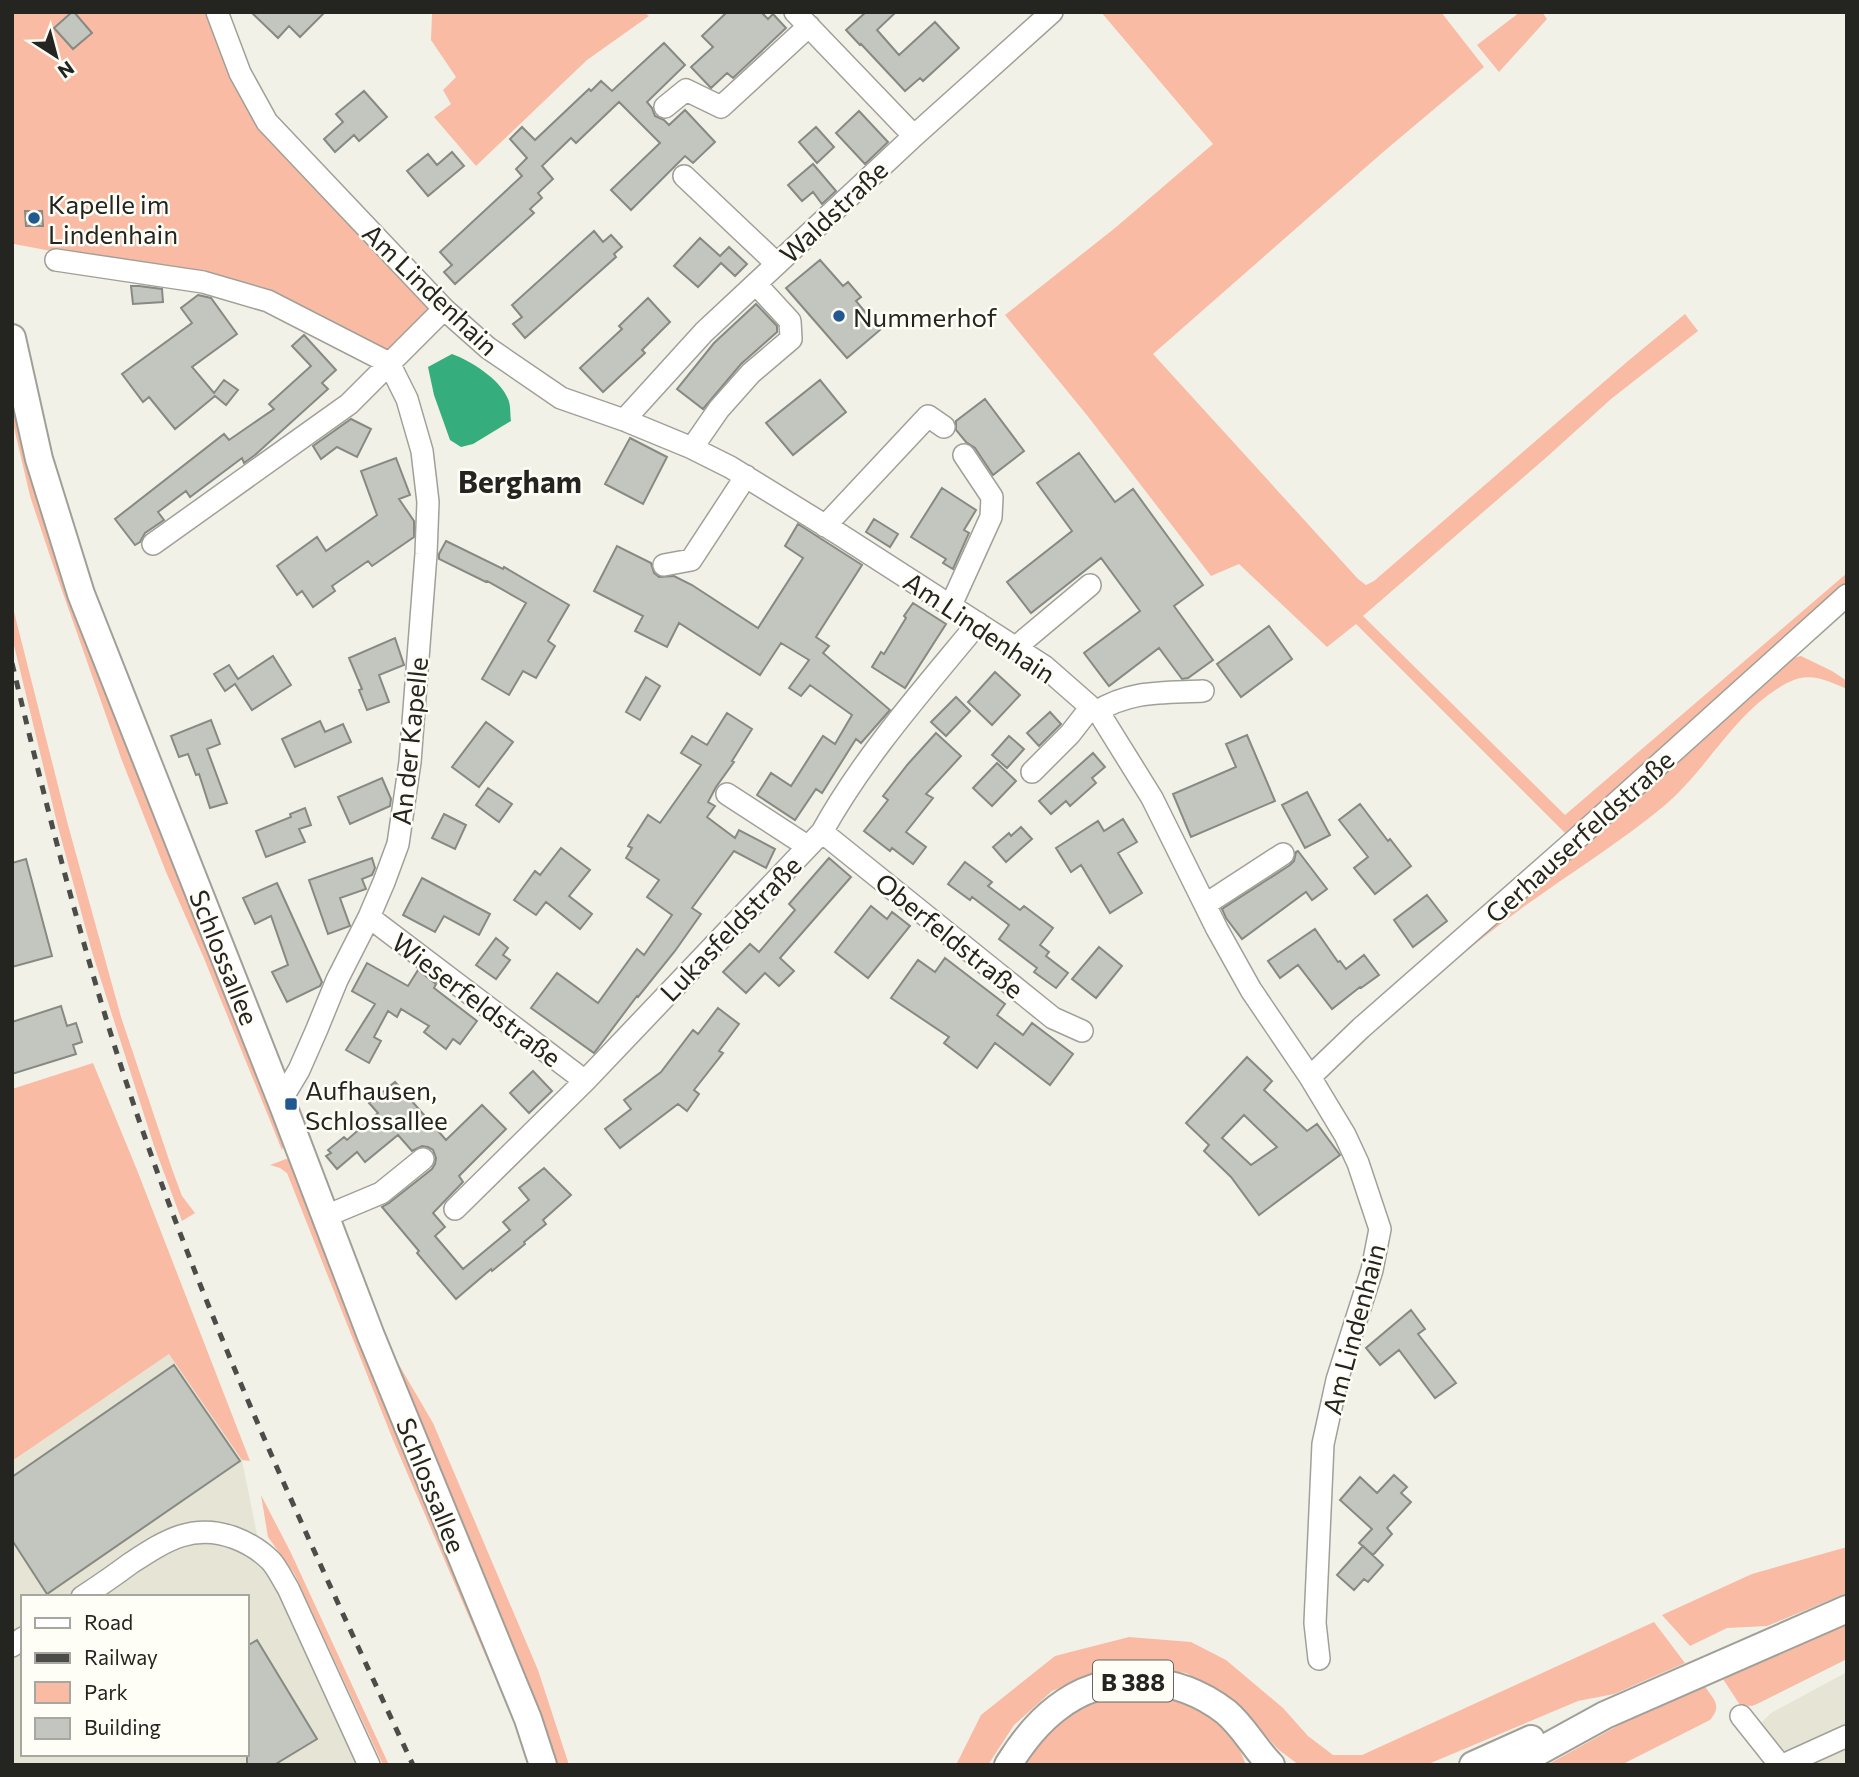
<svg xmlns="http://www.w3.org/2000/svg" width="1859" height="1777" font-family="Commissioner,sans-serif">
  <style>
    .built { fill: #e6e4d4; fill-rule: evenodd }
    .green { fill: #f9bba4 }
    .water { fill: #35ad7c }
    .building { fill: #c2c6bf; stroke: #868a83; stroke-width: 2; fill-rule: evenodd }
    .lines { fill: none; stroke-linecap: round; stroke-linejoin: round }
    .minor-casing { stroke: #a1a098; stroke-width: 24 }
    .major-casing { stroke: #a1a098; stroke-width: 30 }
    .minor { stroke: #fff; stroke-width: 21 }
    .major { stroke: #fff; stroke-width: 26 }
    .rail { stroke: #4c4c48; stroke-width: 5; stroke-dasharray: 9 9; stroke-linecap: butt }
    .poi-dot { fill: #225991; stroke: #fffef6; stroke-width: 2.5 }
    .labels { text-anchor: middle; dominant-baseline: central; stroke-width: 5; stroke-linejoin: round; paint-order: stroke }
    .shield { fill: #fffef6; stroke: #666561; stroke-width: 2 }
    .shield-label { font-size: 24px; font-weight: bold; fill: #242421 }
    .poi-label { font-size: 26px; fill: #242421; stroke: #fffef6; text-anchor: start }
    .street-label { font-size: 26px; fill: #242421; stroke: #fffef6 }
    .quarter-label { font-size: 30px; font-weight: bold; fill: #242421; stroke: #fffef6 }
  </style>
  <rect width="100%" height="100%" fill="#f2f1e8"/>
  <path class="built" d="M169,1354L242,1460L257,1534L363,1765H12V1461ZM23,1597H247V1754H23Z
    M1847,1672V1765H1787L1760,1729L1762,1722L1771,1713Z"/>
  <path class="green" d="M12,12H207L221,54L235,83L431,306L389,351L268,292L14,244L12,239Z
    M434,12H644L649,16L587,60L476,166L434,117L451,104L443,90L456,77L431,40L432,14Z
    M1101,12H1441L1484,67L1382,153L1153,354L1358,579L1366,585L1374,581L1628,361L1685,314L1698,331L1611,399L1549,455L1363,616L1565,815L1847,573V585L1567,835L1356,624L1327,647L1239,564L1211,576L1086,414L1005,315L1115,228L1213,144Z
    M1520,12H1542L1547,19L1499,72L1477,45Z
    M12,384L69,596L145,794L285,1140L282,1150L203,956L166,872L121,758L52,562L30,496L12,419Z
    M12,604L68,825L121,1017L172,1169L182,1196L195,1213L182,1221L154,1146L92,952L58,827L12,637Z
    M1801,656L1832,671L1847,681V689C1826,680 1809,671 1787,683C1735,711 1708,769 1664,806C1619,843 1569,874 1522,908C1469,947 1419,990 1369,1032L1788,659Z
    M93,1063L137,1170L250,1461L242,1460L169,1354L12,1461V1089Z
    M286,1159L293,1161L499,1670L493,1673L393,1440L287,1173L280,1168L270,1165Z
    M393,1358H395L433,1423L538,1670L569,1765H557Z
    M261,1495L291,1553L389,1765H383L294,1573L268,1537Z
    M1847,1547V1593L1767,1626L1727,1628L1690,1646L1662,1615L1752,1574Z
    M1654,1622L1685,1663L1614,1694L1578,1701L1426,1765H1299L1279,1750L1227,1696L1186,1673L1139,1667L1101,1671L1052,1691L1014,1725L988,1765H956L981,1715L1055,1656L1129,1637L1191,1642L1226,1660L1283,1708L1308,1736L1333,1755H1362Z
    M1847,1622V1659L1759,1703L1752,1706L1740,1705L1721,1676Z
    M1704,1685C1713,1699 1723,1705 1710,1720L1621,1765H1547L1637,1715Z
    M1164,1694L1197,1706L1234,1736L1246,1765H1021L1033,1744L1071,1714L1108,1697Z"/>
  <path class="water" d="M452,354C471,361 500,379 508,399C511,405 510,415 511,421L473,444L461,447L450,440L434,395L428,367Z"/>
  <path class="building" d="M72,12H74L92,33L73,49L54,28Z
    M251,12H325L300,37L289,26L278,38Z
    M727,12H761L768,19L773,14L786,28L733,78L727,73L711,88L691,67L713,47L702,36Z
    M866,12H896L877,30L899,55L935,22L959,48L923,81L920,78L905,91L861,44L860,45L846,30Z
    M664,43L685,65L647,102L652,108L655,116L664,120L669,125L685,110L715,142L693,163L685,156L631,210L611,190L660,143L619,102L576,143L571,138L542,166L553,179L538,193L542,198L530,209L534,213L455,284L444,272L452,265L440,252L522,176L516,169L527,158L510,139L522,127L535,140L589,89L591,91L601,81L612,91Z
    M364,91L387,117L359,141L354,135L335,152L324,139L343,122L336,114Z
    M859,111L888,142L865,164L836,133Z
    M816,127L834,147L817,163L799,142Z
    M452,152L464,166L428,196L407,171L428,154L437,165Z
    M813,164L836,191L822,204L813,192L802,201L788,185Z
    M25,211H42L43,226H26Z
    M594,231L603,242L611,235L622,247L614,254L616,257L525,338L513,324L522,317L512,305Z
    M700,238L720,256L729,247L747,264L735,276L721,263L698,287L674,266Z
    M820,260L843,286L848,282L861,297L856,301L880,330L847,358L786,288Z
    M131,286H139L162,289L163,302L133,304Z
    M198,295L211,298L237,334L192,367L214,393L224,380L238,390L226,405L215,396L175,429L149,397L143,402L122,374L192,323L181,308Z
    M648,298L670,322L642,350L645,353L603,392L580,368L622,329L619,326Z
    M756,304L777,326V332L741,364L703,409L677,389L714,343Z
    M304,335L336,370L322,383L328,389L255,455L244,463L242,458L190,497L186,491L158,512L164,520L145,533L140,542L135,545L115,519L224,434L229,440L274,409L269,404L311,366L292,346Z
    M820,380L846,412L793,455L766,423Z
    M985,399L1024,451L993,475L975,448L966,442L956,430V421Z
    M351,419L371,429L357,457L337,447L321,459L313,446Z
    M630,438L667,457L643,504L605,484Z
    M1079,453L1115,502L1133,489L1203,585L1174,606L1213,660L1188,678L1182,679L1159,648L1109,686L1084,653L1140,611L1101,558L1031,613L1007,582L1072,531L1037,483Z
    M396,458L410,495L399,499L414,521V537L372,566L368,561L332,586L335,591L313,607L302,591L297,595L277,566L317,537L326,551L377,515L361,471Z
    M942,488L976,510L964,530L969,533L953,569L943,563L946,559L911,537Z
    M874,519L898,534L890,547L866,532Z
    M798,524L862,565L816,637L829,646L823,653L890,710L861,743L856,739L822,793L816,789L795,820L757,795L771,773L791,786L823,736L835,744L852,715L810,685L801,696L789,688L809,660L781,643L760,675L679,623L667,647L635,631L643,616L594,591L617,546L651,563L654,573L659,577L674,576L692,585L758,628L803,558L785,546Z
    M446,541L503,569L504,567L569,605L548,641L555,646L536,678L523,671L509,695L482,679L526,603L487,581L486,582L439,559V554Z
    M913,603L946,624L905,688L872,667L881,652L884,654L906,618L904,616Z
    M1269,626L1292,659L1241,697L1217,664Z
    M395,638L404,665L379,675L389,702L367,710L359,690L362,689L349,658Z
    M273,656L291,685L252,710L235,684L225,691L214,674L229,665L238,679Z
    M995,672L1020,695L992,725L968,702Z
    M646,677L660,686L640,720L626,712Z
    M956,697L970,711L946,736L931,722Z
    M1050,712L1061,724L1039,746L1027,733Z
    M727,713L752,729L732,761L734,762L716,787L708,802L715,806L707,817L735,838L739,830L775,849L766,868L734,851L692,908L701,914L675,951L638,997L637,996L594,1053L531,1008L557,973L598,1003L637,949L644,955L672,915L647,897L659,880L626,858L632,848L628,846L648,815L660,823L701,765L681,753L692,736L707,745Z
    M211,720L220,744L207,749L227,803L210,808L199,774L196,775L188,754L179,757L171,736Z
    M320,721L325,732L343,724L351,742L295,767L282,739Z
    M486,722L513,742L479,787L452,767Z
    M936,733L961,756L926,794L933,798L906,832L926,847L913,864L892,848L890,851L864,831L888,800L883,796L908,764Z
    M1247,735L1275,801L1191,837L1173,794L1236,767L1226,744Z
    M1009,736L1024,749L1007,768L992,755Z
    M1093,753L1105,767L1092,778L1096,783L1070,806L1066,801L1051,814L1039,801Z
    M997,763L1016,781L992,806L973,788Z
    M382,778L391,799L390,806L350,824L338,797Z
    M488,788L512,804L499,822L476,805Z
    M1307,792L1330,835L1305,848L1282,805Z
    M1360,804L1388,841L1390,839L1411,866L1375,894L1354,868L1368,857L1339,820Z
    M305,808L311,825L299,829L305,842L266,857L256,831L291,817L290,814Z
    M444,814L466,825L455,849L432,838Z
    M1123,819L1137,842L1118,853L1142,893L1110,913L1081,865L1071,872L1056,848L1098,821L1104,831Z
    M1021,827L1032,839L1006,862L993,847L1009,833L1011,836Z
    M561,848L590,870L569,896L592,914L580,929L546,902L536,915L514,900L535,871L540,875Z
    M1298,851L1327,889L1312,900L1306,892L1242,939L1226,918L1222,909L1290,865L1294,861L1296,852Z
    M372,858L375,868L372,875L362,879L366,889L340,898L350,926L328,934L309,880Z
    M829,858L851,877L780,958L794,971L779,986L765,973L746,993L723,972L750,944L759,952L795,910L789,904Z
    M26,859L52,956L12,967V863Z
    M965,862L992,882L988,886L1020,910L1024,906L1053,928L1040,945L1049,952L1046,956L1068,973L1056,988L1034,972L1037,968L999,939L1009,925L972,897L970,900L948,884Z
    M422,878L490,914L479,935L444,916L435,932L403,915Z
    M277,883L322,982L320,986L287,1002L272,972L288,965L271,916L255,924L243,898Z
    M1427,895L1447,921L1413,947L1394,920Z
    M871,906L887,919L892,912L910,926L868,978L835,952Z
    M1315,929L1338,962L1340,961L1346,969L1364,955L1379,975L1361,988L1360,987L1332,1009L1298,965L1280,978L1268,961Z
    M496,938L508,948L503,955L510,960L496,979L476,965Z
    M1099,947L1122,966L1096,998L1072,979Z
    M945,958L1005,1004L997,1015L1023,1035L1032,1023L1073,1054L1050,1085L995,1043L977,1068L944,1043L949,1037L891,998L918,960L935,972Z
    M367,963L408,986L418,970L436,984L434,988L477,1021L460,1044L453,1039L446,1049L424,1032L429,1026L401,1009L397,1017L388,1011L374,1037L381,1041L369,1063L346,1050L375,1004L352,991Z
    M61,1006L67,1026L76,1023L79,1032L82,1042L73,1045L76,1054L12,1074V1022Z
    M718,1008L739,1024L719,1051L723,1053L694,1090L699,1094L687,1111L678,1104L620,1148L605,1129L631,1109L624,1100L661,1072L693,1030L698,1034Z
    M1247,1057L1272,1081L1264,1090L1307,1131L1317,1124L1340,1155L1259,1215L1231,1177L1204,1151L1209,1145L1186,1123ZM1244,1115L1277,1147L1251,1165L1222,1138Z
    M533,1071L552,1091L529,1113L510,1093Z
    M395,1082L446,1140L482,1105L506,1129L459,1176L463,1182L433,1213L445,1227L435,1236L463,1269L510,1230L503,1222L529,1200L519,1188L544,1168L571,1195L543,1220L546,1224L524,1242L525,1244L492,1271L491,1269L456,1299L417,1253L419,1251L382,1207L389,1203L432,1169L435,1164L436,1158L433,1150L428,1147L422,1146L412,1151L398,1135L365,1162L357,1152L337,1169L326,1156L331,1153L328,1150L344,1137L347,1140L378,1113L369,1103Z
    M1411,1310L1425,1329L1418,1334L1456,1383L1435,1398L1399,1350L1380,1365L1366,1348Z
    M174,1365L240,1461L47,1594L12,1540V1477Z
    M1394,1475L1407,1487L1401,1493L1411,1502L1387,1528L1392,1534L1373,1555L1359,1543L1372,1529L1340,1500L1360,1477L1377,1493Z
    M1363,1546L1383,1565L1368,1582L1364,1579L1354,1590L1337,1575Z
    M257,1640L317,1739L274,1765H247V1646Z"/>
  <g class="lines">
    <defs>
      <path id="minor" d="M217,12L240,73L267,122L444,309L488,348L561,398L624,420L692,448L730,467L839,534L1044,666L1101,716L1152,798L1217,929L1251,990L1310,1077L1345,1135L1358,1163L1380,1229L1372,1270L1337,1380L1323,1444L1315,1623L1319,1659
        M795,12L914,136
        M665,107L686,90L721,107L809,26
        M684,176L777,264
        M56,260L203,282L268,301L389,363L407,399L422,451L428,502L426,554L410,762L398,844L384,882L369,917L337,980L317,1029L299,1070L281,1100
        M624,420L704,332L914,136L1052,12
        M692,448L719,409L751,373L791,339L790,321L756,284
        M825,526L928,416L944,427
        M153,544L349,404L444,309
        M664,565L691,560L746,476
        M951,605L991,517L992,497L964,455
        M1016,647L1090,585
        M1096,712C1130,690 1164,693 1203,691
        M1032,772L1070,734L1091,707
        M727,794L807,846
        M822,832L1053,1018L1082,1031
        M1206,904L1283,854
        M369,917L585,1081
        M1310,1077L1361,1028L1574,841L1847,595
        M455,1209L585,1081L822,832C864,756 923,690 978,623
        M326,1216L381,1193L423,1159
        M82,1597C99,1586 115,1575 131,1563C165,1541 193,1522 235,1538C248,1543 261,1551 271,1561C278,1569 283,1580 288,1588L369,1765
        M12,1646L23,1638
        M1741,1716L1780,1765
        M1783,1765L1847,1736"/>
      <path id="major" d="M12,338L39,459L81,594L284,1108L371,1336L528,1719L543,1765
        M1008,1765C1021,1744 1037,1723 1057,1708C1107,1669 1177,1674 1226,1712C1244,1727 1254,1748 1271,1765
        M1473,1765L1531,1739
        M1512,1765L1534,1754L1605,1715L1847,1609"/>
    </defs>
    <use href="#minor" class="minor-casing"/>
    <use href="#major" class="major-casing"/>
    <use href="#minor" class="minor"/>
    <use href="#major" class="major"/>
    <path class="rail" d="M12,663C51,826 92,988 148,1146C223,1358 318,1561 413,1765"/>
  </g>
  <g class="poi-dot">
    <circle cx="34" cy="218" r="7"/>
    <circle cx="839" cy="316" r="7"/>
    <rect x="284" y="1097" width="14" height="14" rx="3.5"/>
  </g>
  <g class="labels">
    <rect class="shield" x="1093" y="1660.5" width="80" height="41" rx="5"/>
    <g class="shield-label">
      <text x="1133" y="1681">B 388</text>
    </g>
    <g class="poi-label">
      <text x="48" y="203">Kapelle im<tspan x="48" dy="30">Lindenhain</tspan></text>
      <text x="853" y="316">Nummerhof</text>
      <text x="305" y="1089">Aufhausen,<tspan x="305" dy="30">Schlossallee</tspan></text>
    </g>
    <g class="street-label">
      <text transform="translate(833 211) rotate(-43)">Waldstraße</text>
      <text transform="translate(431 289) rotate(44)">Am Lindenhain</text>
      <text transform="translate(980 627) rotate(34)">Am Lindenhain</text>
      <text transform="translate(409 741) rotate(-84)">An der Kapelle</text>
      <text transform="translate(1579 836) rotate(-42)">Gerhauserfeldstraße</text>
      <text transform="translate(730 928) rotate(-46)">Lukasfeldstraße</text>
      <text transform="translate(950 935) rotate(39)">Oberfeldstraße</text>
      <text transform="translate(225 957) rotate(68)">Schlossallee</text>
      <text transform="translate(477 999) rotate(37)">Wieserfeldstraße</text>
      <text transform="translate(1353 1329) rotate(-75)">Am Lindenhain</text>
      <text transform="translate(432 1485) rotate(68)">Schlossallee</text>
    </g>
    <g class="quarter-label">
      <text x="520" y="480">Bergham</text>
    </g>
  </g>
  <rect width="1859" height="1777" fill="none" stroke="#242421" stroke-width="28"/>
  <rect x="21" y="1595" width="228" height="161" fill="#fffef6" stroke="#a7a7a1" stroke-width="2"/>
  <rect x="35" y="1618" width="35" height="10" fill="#ffffff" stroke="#a7a7a1" stroke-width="2"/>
  <text x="84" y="1630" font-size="21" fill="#242421">Road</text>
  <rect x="35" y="1653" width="35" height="10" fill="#4c4c48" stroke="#a7a7a1" stroke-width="2"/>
  <text x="84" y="1665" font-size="21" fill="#242421">Railway</text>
  <rect x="35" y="1682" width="35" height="21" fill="#f9bba4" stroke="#a7a7a1" stroke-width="2"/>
  <text x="84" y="1700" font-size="21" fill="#242421">Park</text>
  <rect x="35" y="1718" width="35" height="21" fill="#c2c6bf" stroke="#a7a7a1" stroke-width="2"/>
  <text x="84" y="1735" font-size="21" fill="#242421">Building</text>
  <g transform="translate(56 56) rotate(144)" stroke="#fffef6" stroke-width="5" paint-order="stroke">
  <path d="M0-5L12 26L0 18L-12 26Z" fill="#242421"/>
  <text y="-10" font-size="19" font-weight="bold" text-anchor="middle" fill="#242421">N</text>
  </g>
</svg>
